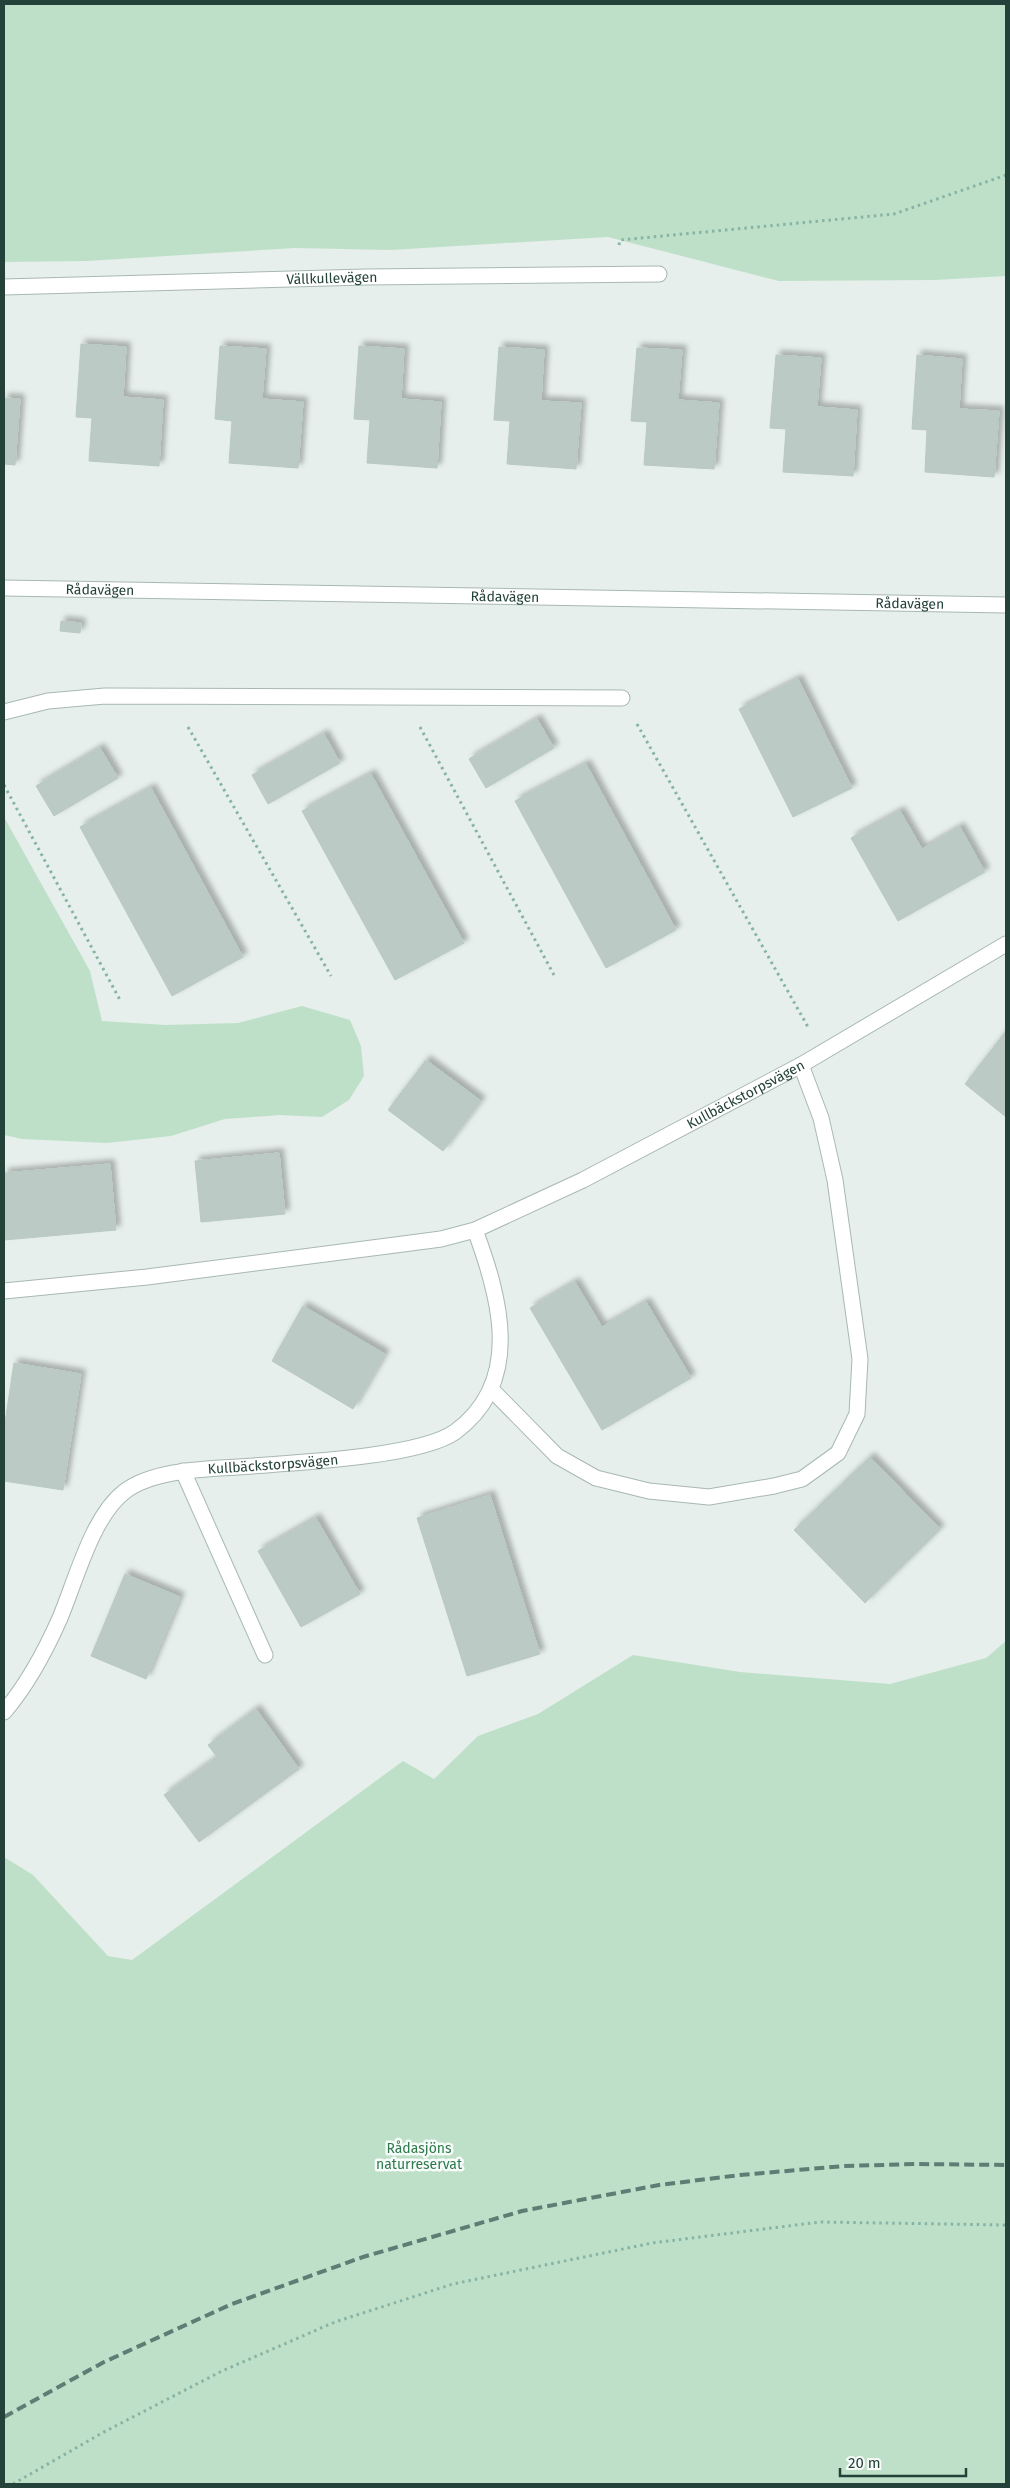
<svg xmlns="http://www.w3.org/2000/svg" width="1010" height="2488" font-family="'Fira Sans',sans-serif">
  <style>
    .green { fill: #bfe0c8 }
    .building { fill: #bbcac4; stroke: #b8c9c2; filter: url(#shadow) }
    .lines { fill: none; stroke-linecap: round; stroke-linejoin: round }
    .minor-casing { stroke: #a8b8b2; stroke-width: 17 }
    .path { stroke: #86b3a5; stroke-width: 3; stroke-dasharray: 2.5 4; stroke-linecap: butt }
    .minor { stroke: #fff; stroke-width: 15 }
    .rail { stroke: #5f7d75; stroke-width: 4; stroke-dasharray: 10 5; stroke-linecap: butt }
    .labels { text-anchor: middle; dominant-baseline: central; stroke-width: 5; stroke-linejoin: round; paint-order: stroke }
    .street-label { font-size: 14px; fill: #24423a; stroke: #f7fbf9 }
    .park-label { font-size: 14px; fill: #2d7a4b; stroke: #f7fbf9 }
  </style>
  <defs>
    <filter id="shadow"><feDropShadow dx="4.5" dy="-4.5" stdDeviation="2.5" flood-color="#0004"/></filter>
  </defs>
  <rect width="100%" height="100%" fill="#e6efeb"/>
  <path class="green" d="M4,4H1006V276L935,280L779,281L608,237L391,250L295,248L87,261L4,262Z
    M4,817L90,971L102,1021L165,1025L238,1023L302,1006L350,1020L361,1046L364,1076L349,1100L322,1117L280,1115L225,1119L171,1136L107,1143L22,1139L4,1135Z
    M1006,1641V2484H4V1857L33,1875L108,1956L132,1960L403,1761L434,1779L478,1736L538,1714L633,1655L740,1672L890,1684L986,1658Z"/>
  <path class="building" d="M81,344L126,347L123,397L163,400L159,466L89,461L92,418L76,417Z
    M220,346L266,349L262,399L303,402L298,468L229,463L232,421L215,419Z
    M359,346L404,349L401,399L441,402L437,468L367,463L370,420L354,419Z
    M499,347L544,350L541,401L581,403L576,469L507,464L510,421L494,420Z
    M637,348L682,350L678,400L719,403L714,469L644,465L647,422L631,421Z
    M776,355L821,358L817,407L857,410L853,476L783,472L786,429L770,428Z
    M917,355L962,359L959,409L999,411L994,477L925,472L927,430L912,429Z
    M4,398L20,399L15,465L4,464Z
    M61,621L81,623L80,633L60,631Z
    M798,679L852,788L793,817L739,709Z
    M537,719L554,748L486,788L469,759Z
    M324,734L340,763L268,804L252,775Z
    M100,748L118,778L54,816L36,786Z
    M586,764L676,930L606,968L515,801Z
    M371,774L464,943L395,980L302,811Z
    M151,788L243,957L172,996L80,827Z
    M900,811L922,849L960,827L985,872L898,921L851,838Z
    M1006,1031V1117L965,1084Z
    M426,1060L481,1101L443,1151L388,1110Z
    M279,1153L285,1214L201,1222L195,1161Z
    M110,1164L116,1230L4,1240V1173Z
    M575,1282L602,1327L646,1302L691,1378L602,1430L530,1308Z
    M303,1306L385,1354L353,1409L272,1361Z
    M14,1363L81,1374L63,1490L4,1481V1429Z
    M870,1457L940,1529L865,1603L794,1530Z
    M490,1495L540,1654L467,1676L417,1518Z
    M316,1518L360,1594L301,1627L258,1551Z
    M125,1574L180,1597L146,1679L91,1656Z
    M256,1709L299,1769L199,1842L164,1795L217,1757L208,1745Z"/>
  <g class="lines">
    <defs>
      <g id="minor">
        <path id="s1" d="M4,287L366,277L659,274"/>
        <path id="s2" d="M4,588L1006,605"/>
        <path d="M4,712L48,701L105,696L622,698"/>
        <path id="s3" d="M4,1291L147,1277L403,1244L441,1239L475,1230L583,1180L801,1065L1006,944"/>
        <path d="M491,1389L557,1456L596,1478L649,1491L709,1497L774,1486L802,1479L838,1453L857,1414L860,1359L835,1180L821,1118L801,1065"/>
        <path d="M183,1471L265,1655"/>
        <path id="s4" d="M4,1712C28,1684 45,1652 60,1618C76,1580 92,1517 124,1492C152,1470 205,1469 238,1467C287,1463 418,1458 455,1432C524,1382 500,1297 475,1230"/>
      </g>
    </defs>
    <use href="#minor" class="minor-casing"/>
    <path class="path" d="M619,245L620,240L894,214L1006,175
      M637,724L808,1027
      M188,727L331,976
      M420,727L554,975
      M4,785L120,1000
      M13,2484L102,2433L222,2371L335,2322L453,2284L652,2243L820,2222L1006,2225"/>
    <use href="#minor" class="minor"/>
    <path class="rail" d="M4,2417L104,2362L232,2304L363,2257L522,2211L659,2185L740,2175L844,2166L916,2164L1006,2165"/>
  </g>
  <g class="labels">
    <g class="street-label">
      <text stroke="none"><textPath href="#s1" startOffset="328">Vällkullevägen</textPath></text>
      <text stroke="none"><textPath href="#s2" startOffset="96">Rådavägen</textPath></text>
      <text stroke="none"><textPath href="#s2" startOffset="501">Rådavägen</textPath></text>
      <text stroke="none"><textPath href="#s2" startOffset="906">Rådavägen</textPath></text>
      <text stroke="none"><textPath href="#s3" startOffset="778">Kullbäckstorpsvägen</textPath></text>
      <text stroke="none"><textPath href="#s4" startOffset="406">Kullbäckstorpsvägen</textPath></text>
    </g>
    <g class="park-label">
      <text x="419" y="2148">Rådasjöns<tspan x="419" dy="16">naturreservat</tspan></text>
    </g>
  </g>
  <rect width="1010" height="2488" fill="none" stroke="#24423a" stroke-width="10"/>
  <path d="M840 2468v8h126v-8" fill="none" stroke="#24423a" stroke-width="2.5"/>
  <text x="848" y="2468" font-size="15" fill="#24423a" stroke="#f7fbf9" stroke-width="4" paint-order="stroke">20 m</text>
</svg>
